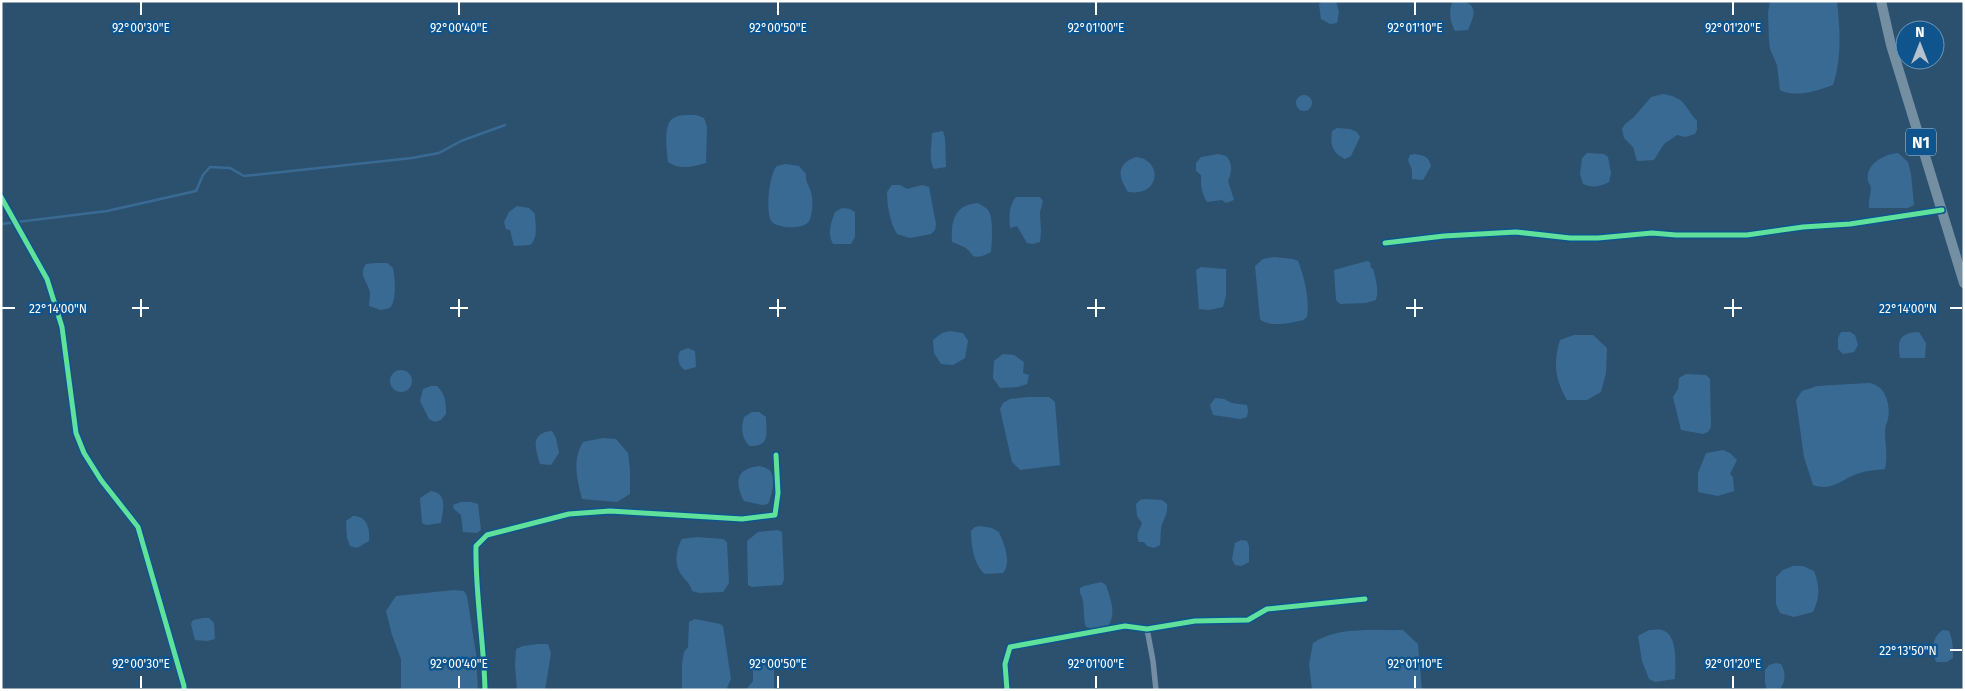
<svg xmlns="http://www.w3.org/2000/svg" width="1965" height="691" font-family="'Fira Sans',sans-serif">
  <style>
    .water { fill: #396a93 }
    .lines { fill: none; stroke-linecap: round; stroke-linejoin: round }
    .stream { stroke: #396a93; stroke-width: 2.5 }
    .minor { stroke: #738da4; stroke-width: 5.5 }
    .trunk { stroke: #748ea2; stroke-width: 10 }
    .cycleway-casing { stroke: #0f548c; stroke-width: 8 }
    .cycleway { stroke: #60e19b; stroke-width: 5 }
    .ticks { fill: none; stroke: #fff; stroke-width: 2 }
    .labels { text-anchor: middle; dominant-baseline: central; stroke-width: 5; stroke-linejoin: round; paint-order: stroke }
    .shield { fill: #0f548c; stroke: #b7ccdc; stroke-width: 1 }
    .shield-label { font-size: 16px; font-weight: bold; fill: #fff }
    .ticks-label { font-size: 12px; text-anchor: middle; fill: #fff; stroke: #0f548c; stroke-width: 5; stroke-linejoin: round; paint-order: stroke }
  </style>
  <rect width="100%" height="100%" fill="#2c516f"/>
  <path class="water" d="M1323,1H1336L1339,12L1337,23L1330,24L1321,19L1319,4Z
    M1453,1C1477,1 1477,11 1468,30L1455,31C1450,22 1448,10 1453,1Z
    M1770,1H1837C1840,29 1842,58 1833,85C1817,91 1795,98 1780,90L1777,65L1770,49L1769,41L1768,13Z
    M1663,94C1686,98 1683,105 1697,121V130L1695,134L1685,137L1677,135L1664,144L1654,160L1637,161L1633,147L1624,138L1622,129L1625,124L1634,117L1651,97Z
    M1296 103a8 8 0 1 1 16 0a8 8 0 1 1-16 0Z
    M696,115L704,118L707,127L706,163C693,167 679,170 668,162C667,152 663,126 672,119C678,114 688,115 696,115Z
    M1337,128L1350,129L1357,132L1360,137L1351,156L1345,159C1332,153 1330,145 1332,131Z
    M943,131L945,138L946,167L934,169C928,159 932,145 932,133Z
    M1587,153L1604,154L1608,157L1611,173L1609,182C1600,187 1591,188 1583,184L1580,174L1582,158Z
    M1898,153L1908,162L1911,174L1914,205L1908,208H1869C1868,201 1871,194 1871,188C1871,185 1868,183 1868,180C1865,164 1885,154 1898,153Z
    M1218,154L1226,156C1233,163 1232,172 1228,181L1234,200L1226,203L1222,200L1207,202C1201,192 1201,186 1201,175L1196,171V163L1201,157Z
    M1415,154C1425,156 1428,156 1431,166L1423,180L1412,179V170L1408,160L1410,155Z
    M1136,157C1162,159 1162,197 1128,192C1118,176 1116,164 1136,157Z
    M785,164L799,166L806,174C805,181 809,185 811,192C813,200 813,211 810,219C807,230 779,229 772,222C765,214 769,173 777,166Z
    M892,185H900L907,189L922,185L929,187L936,224L935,230L931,234L910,238L897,234C890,223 887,205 887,192Z
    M1016,197H1040L1043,201L1040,212L1041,232L1040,242L1032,244L1027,243L1017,226L1010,228C1009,217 1009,205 1016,197Z
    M978,203C982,206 989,208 990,214C993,222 992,243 991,252C985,255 980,258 973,256C968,247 960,245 952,242C951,221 954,205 978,203Z
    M517,206L529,208L535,214C535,225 539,237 530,245L514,246L510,230L506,229L504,222L509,212Z
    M842,208L850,209L855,212V237L851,244H833C827,234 831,222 835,212Z
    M1274,257L1293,259L1298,261C1304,276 1310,300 1307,317L1303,320C1292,323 1268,328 1260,319L1255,266L1263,259Z
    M1367,261L1370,262L1371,268L1373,269C1376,279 1379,290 1376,300L1366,303L1340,304L1336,300L1334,270Z
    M376,263H387L393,268C395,279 397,299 390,308L381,310L369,306C369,302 370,299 370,294C370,284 357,276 366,264Z
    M1201,267L1226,269V295L1223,307L1209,310L1199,309L1196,270Z
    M950,331L963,333L968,341L965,358L953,365L941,364L934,353L933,340L942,333Z
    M1841,332H1850L1855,335L1858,345L1854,352L1843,354L1838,349V338Z
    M1919,332L1926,343L1925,358H1900C1897,339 1900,333 1919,332Z
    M1574,335H1593L1607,348L1606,373L1601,392L1587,400H1567C1555,379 1553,363 1560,340Z
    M688,348L695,351L696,367L685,370C678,366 677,357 680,351Z
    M1003,354L1014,355L1024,362L1023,373L1029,375L1027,384L1018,387L1000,388L993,378L994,361Z
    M390 381a11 11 0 1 1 22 0a11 11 0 1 1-22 0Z
    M1686,374L1706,375L1710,379L1711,427L1708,432L1703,434L1681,430L1673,397L1678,389L1679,378Z
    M1868,383C1885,384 1891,404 1888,419C1887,423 1885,426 1885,430C1885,444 1888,456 1885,469C1875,470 1863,471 1854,475C1838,482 1831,491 1813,485L1804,457L1796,400L1802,391L1817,386Z
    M431,386H437C446,395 446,403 446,414L441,420L435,422L429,419L420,401L423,389Z
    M1028,397H1049L1055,402L1060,465L1020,470L1012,462L1000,409L1003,403L1010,399Z
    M1215,398L1224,399L1232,403L1247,405L1248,411L1247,417L1240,419L1213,415L1210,405Z
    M752,412H759L766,417C766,433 771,446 750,446C741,438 741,428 744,417Z
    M552,431L556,438L559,453L551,465L540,464C535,448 530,433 552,431Z
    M603,438L616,439L628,453L630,470V494L617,502L582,499C577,479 572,460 583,442Z
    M1723,450L1730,453L1737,460L1730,474L1733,477L1734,491L1718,496L1698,492V473L1706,453Z
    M760,466C762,467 765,467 768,469C777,475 772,496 768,504L762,505L744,501C734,482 736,468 760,466Z
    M431,491C448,493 443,510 441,523L426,525L422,523L420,498Z
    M1145,499L1162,500L1167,504C1168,512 1165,517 1162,524C1160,530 1161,539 1160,545L1154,548L1147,546L1144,542H1139C1135,534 1140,530 1142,523L1137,516L1136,504L1140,500Z
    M461,502H471L478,504L481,530L477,533L463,532L461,515L454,509L453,505Z
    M353,516C367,516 370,528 369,541L357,548L350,546L347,538L346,521Z
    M980,526L992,528L999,532C1004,544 1012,562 1003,573L985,574C974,565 971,545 971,531L975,527Z
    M778,530L782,532L784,579L782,585L752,587L748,585L747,541L758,532Z
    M698,537L723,539L727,542L729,583L723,592L699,593L692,591C690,582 683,579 679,571C674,561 677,548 682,539Z
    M1241,540L1247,541L1249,546V562L1242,566L1235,565L1232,559L1235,543Z
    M1793,566H1803L1814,571C1820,587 1820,597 1813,612L1794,617L1780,613L1776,604V577L1783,570Z
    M1101,582L1106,585C1110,598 1117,613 1108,626L1095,629L1086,627C1082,616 1086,602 1080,593V588L1084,586Z
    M454,590L464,591L467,596L476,654L478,690H401V659L392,635L386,611L396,596Z
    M203,618H209L214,623L215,639L207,641L195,640L191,624L193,620Z
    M695,619L720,624L723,626L731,679L726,690H682V664L684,652L688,647L689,622Z
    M1403,630L1418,644L1422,690H1312L1309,664L1313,643C1338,626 1374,631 1403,630Z
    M1649,630C1653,630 1659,629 1662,630C1679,635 1675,666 1675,679L1655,682L1649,679L1642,661L1638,636Z
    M1943,630L1949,631C1953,640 1953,648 1953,658L1947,662H1936C1932,650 1931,638 1943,630Z
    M538,644H548L551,653L545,690H517L515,665L516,649L523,646Z
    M763,660L771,662L774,667V690H746L753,681V664Z
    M1776,663L1781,664C1786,672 1786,683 1779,690H1767L1765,683V670L1769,665Z"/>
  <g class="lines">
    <path class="stream" d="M1,224L107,211L196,191L203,175L210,167L230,168L244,176L412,158L439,153L461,141L505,125"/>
    <path class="minor" d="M1,197L47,279L62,327L76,433L84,453L101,480L138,527L184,686V690
      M1385,243L1444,236L1516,232L1570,238H1598L1652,233L1676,235H1747L1803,227L1850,224L1942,210
      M1147,629L1153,661L1156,690
      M485,690C484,642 475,594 476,546L487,535L569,514L610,511L742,519L775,515L778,493L776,455
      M1007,690L1005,664L1010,647L1125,626L1147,629L1195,621L1248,620L1267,609L1365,599"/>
    <path class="trunk" d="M1881,1L1891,45L1964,283"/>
    <defs>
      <path id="cycleway" d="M1,197L47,279L62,327L76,433L84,453L101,480L138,527L184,686V690
        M1385,243L1444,236L1516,232L1570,238H1598L1652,233L1676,235H1747L1803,227L1850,224L1942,210
        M485,690C484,642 475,594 476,546L487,535L569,514L610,511L742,519L775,515L778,493L776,455
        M1007,690L1005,664L1010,647L1125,626L1147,629L1195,621L1248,620L1267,609L1365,599"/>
    </defs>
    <use href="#cycleway" class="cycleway-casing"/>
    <use href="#cycleway" class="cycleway"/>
  </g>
  <path class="ticks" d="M141,2V15M459,2V15M778,2V15M1096,2V15M1415,2V15M1733,2V15M141,299V317M459,299V317M778,299V317M1096,299V317M1415,299V317M1733,299V317M2,308H15M132,308H149M450,308H468M769,308H786M1087,308H1105M1406,308H1423M1724,308H1742M1950,308H1962M1950,650H1962M141,676V688M459,676V688M778,676V688M1096,676V688M1415,676V688M1733,676V688"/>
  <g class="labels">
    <rect class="shield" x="1906" y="128.5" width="30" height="27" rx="4"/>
    <g class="shield-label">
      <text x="1921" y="142">N1</text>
    </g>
  </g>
  <g class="ticks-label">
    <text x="141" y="32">92°00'30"E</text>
    <text x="459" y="32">92°00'40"E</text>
    <text x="778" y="32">92°00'50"E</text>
    <text x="1096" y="32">92°01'00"E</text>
    <text x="1415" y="32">92°01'10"E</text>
    <text x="1733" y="32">92°01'20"E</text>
    <text x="58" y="313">22°14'00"N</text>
    <text x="1908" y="313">22°14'00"N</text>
    <text x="1908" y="655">22°13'50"N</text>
    <text x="141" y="668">92°00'30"E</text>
    <text x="459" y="668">92°00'40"E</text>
    <text x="778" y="668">92°00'50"E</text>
    <text x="1096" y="668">92°01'00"E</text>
    <text x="1415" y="668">92°01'10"E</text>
    <text x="1733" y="668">92°01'20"E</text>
  </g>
  <rect width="1965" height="691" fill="none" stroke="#ffffff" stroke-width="5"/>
  <g transform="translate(1920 45)"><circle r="24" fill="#0f548c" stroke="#6f98ba"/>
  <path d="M0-4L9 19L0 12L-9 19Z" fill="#b5c2cd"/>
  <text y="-8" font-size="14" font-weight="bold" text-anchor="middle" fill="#ffffff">N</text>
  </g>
</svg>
